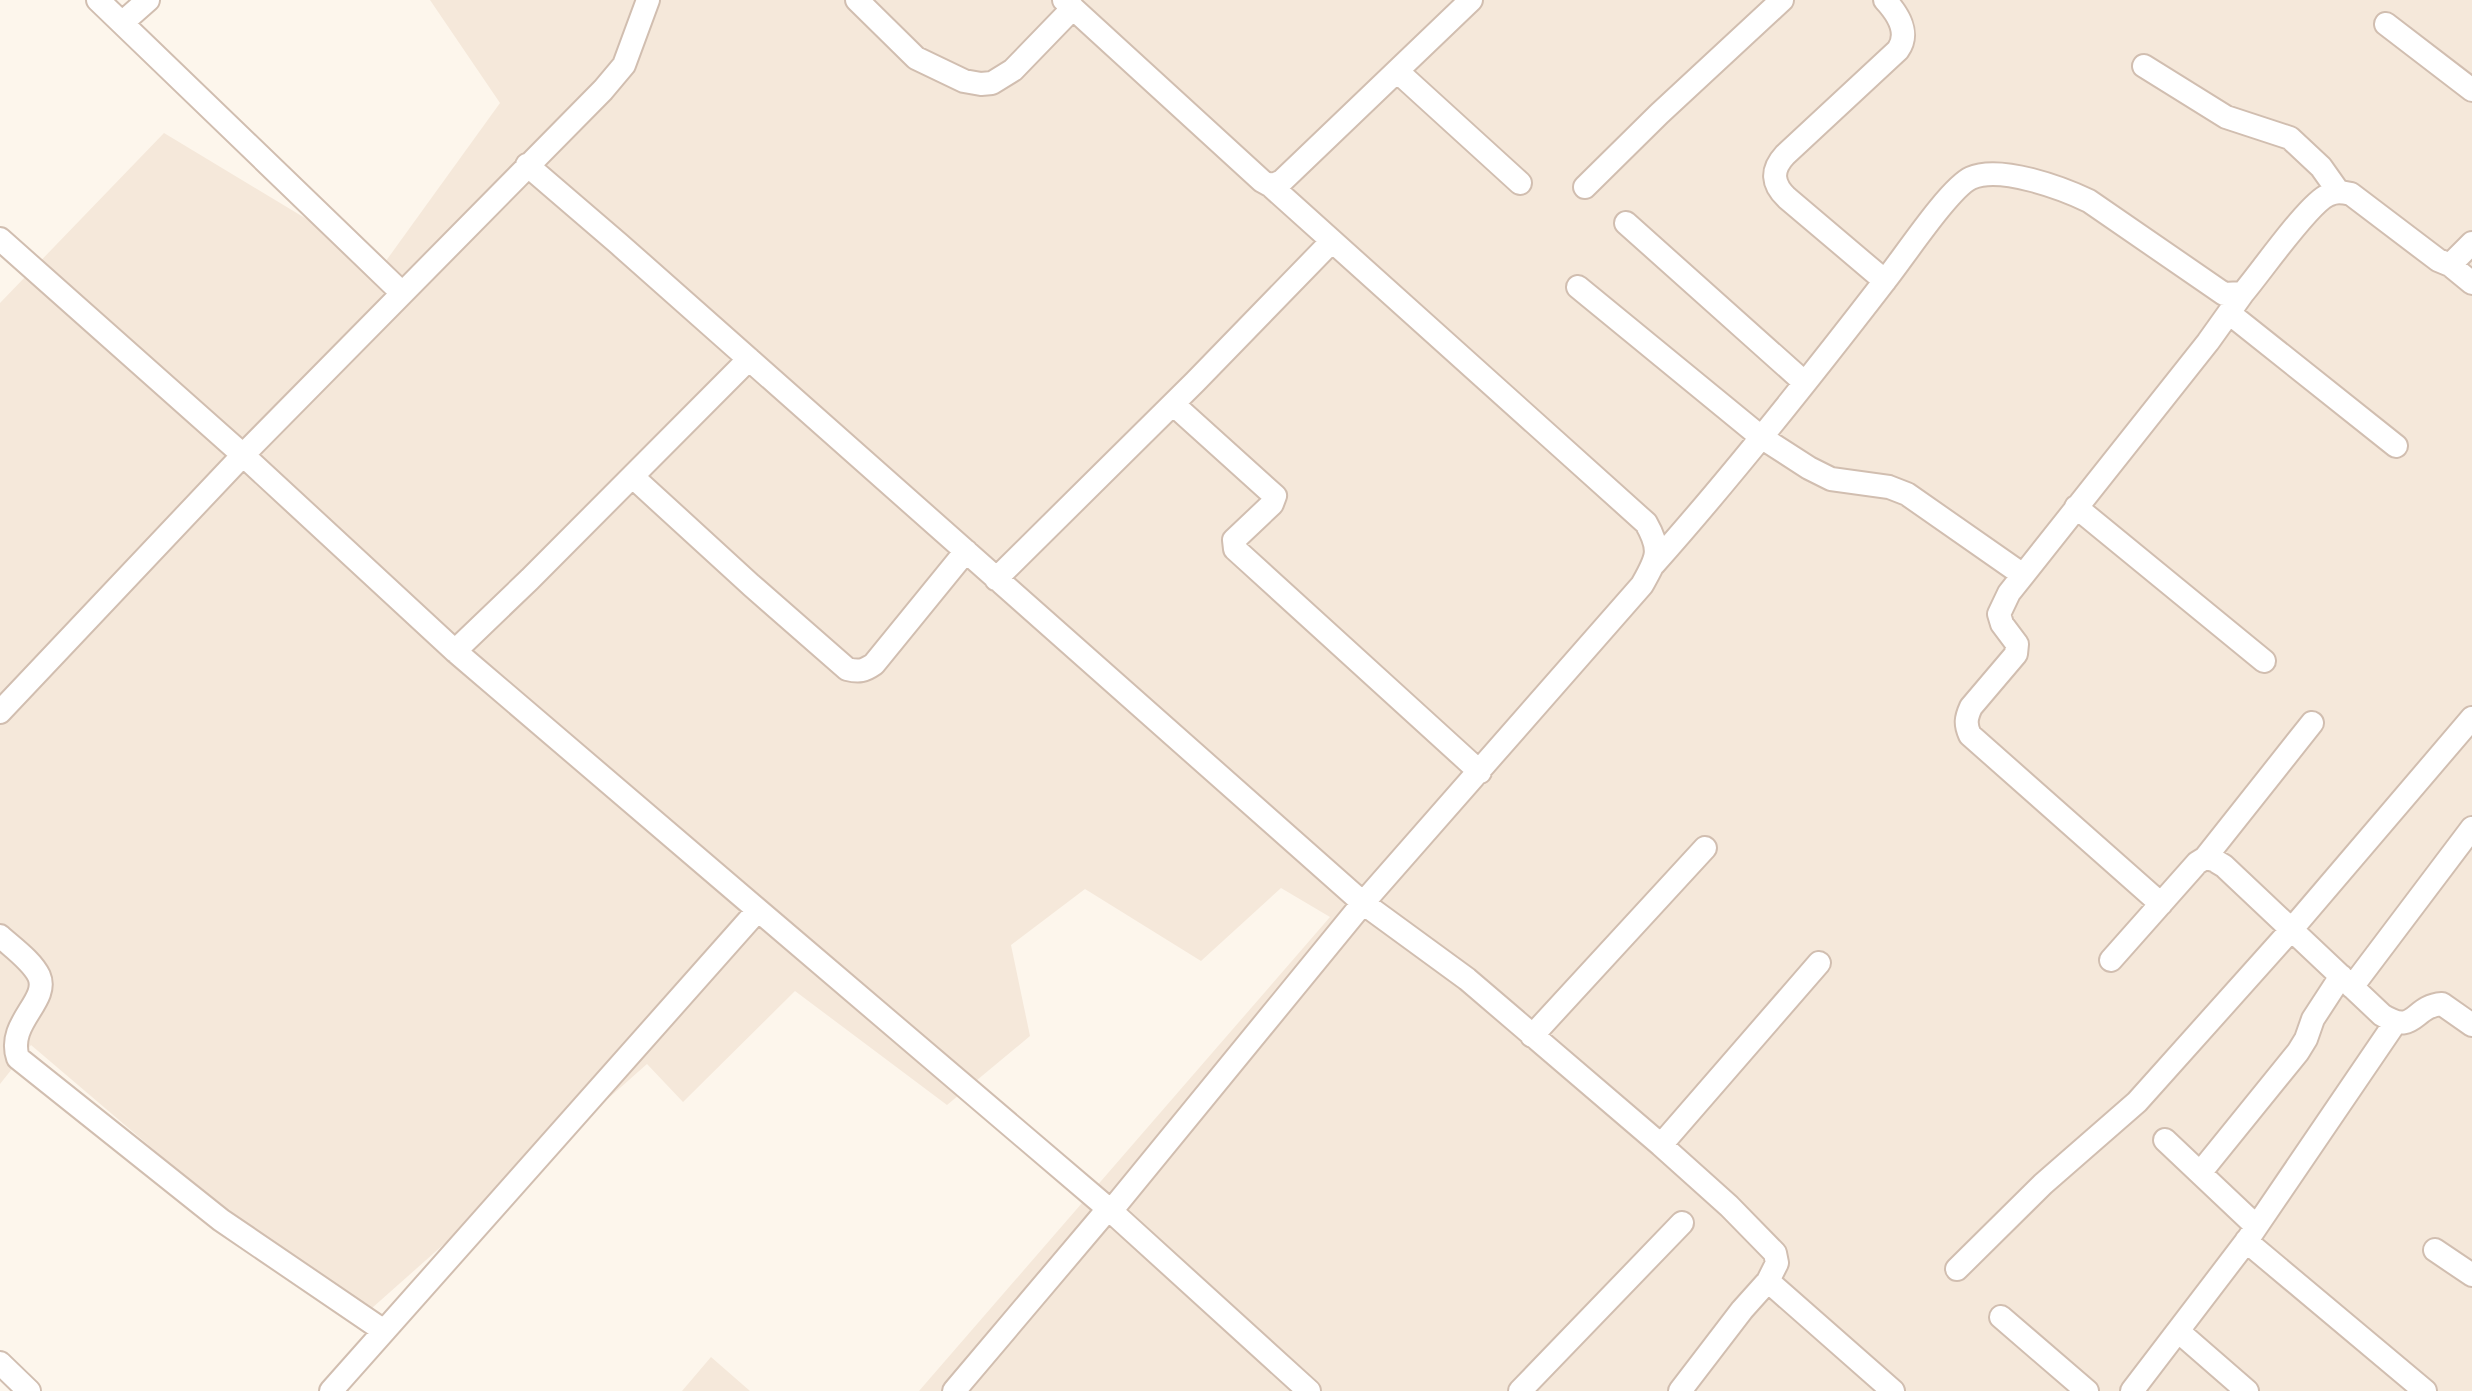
<svg xmlns="http://www.w3.org/2000/svg" width="2472" height="1391" font-family="'Source Sans 3',sans-serif">
  <style>
    .residential { fill: #f5e8da }
    .lines { fill: none; stroke-linecap: round; stroke-linejoin: round }
    .street-casing { stroke: #d1beb0; stroke-width: 26 }
    .street { stroke: #fff; stroke-width: 22 }
  </style>
  <rect width="100%" height="100%" fill="#fdf6ec"/>
  <path class="residential" d="M430,0H2472V1391H919L1330,917L1281,888L1201,961L1085,889L1011,945L1030,1036L947,1105L795,991L683,1102L647,1064L363,1316L234,1218L31,1045L0,1084V303L164,133L383,265L500,103Z
    M711,1357L750,1391H682Z"/>
  <g class="lines">
    <defs>
      <path id="street" d="M98,0L402,293
        M857,0L916,58L964,81L981,84L992,83L1013,70L1073,8
        M1064,0L1262,181L1271,186L1282,181L1471,0
        M1885,0C1898,14 1910,33 1898,50L1785,155C1771,170 1772,184 1787,198L1885,281
        M122,23L148,0
        M2386,24L2472,90
        M2144,66L2226,117L2290,138L2321,167L2338,191
        M1397,71L1520,183
        M527,165L619,244L1363,903L1467,979L1661,1145L1729,1206L1775,1253L1777,1263L1768,1281L1742,1310L1680,1391
        M1585,187L1659,114L1782,0
        M1626,223L1805,383
        M0,239L243,455L455,651L758,910L331,1391
        M2450,265L2472,283
        M1578,287L1761,437L1809,468L1831,479L1889,487L1907,494L2023,575
        M2229,313L2396,446
        M1173,404L1275,496L1272,504L1234,540L1235,549L1480,772
        M633,477L751,585L847,669C859,672 864,671 874,664L966,551
        M2076,507L2264,661
        M1654,564C1735,473 1810,378 1884,282C1902,260 1949,188 1971,178C2000,165 2062,188 2089,201L2224,294L2243,293C2261,272 2308,204 2328,195C2336,191 2342,192 2351,194L2438,260L2450,265L2472,243
        M996,579L1195,382L1332,241
        M455,651L530,579L749,359
        M0,712L243,455L603,90L624,65L648,0
        M2205,858L2312,723
        M2161,904L1970,735C1965,724 1966,718 1971,707L2016,654L2017,644L2002,624L1999,614L2009,593L2208,342L2243,293
        M758,910L1111,1211L1309,1391
        M0,936C12,947 32,961 39,976C50,1001 6,1023 18,1058L221,1220L384,1331
        M2111,960L2197,863L2205,858L2214,860L2224,866L2382,1015C2416,1036 2412,1006 2442,1004L2472,1025
        M2352,987L2472,828
        M1532,1036L1705,848
        M2165,1140L2256,1226
        M1661,1145L1819,963
        M2200,1173L2298,1052L2306,1039L2313,1019L2341,976
        M1111,1211L1363,903L1642,585C1657,558 1662,551 1646,523L1271,186
        M2246,1241L2425,1391
        M2435,1250L2472,1275
        M1957,1269L2043,1184L2137,1102L2291,930L2472,718
        M1768,1281L1893,1391
        M2001,1317L2087,1391
        M2178,1331L2247,1391
        M0,1363L29,1391
        M954,1391L1108,1209
        M1520,1391L1682,1223
        M2132,1391L2248,1239L2395,1023"/>
    </defs>
    <use href="#street" class="street-casing"/>
    <use href="#street" class="street"/>
  </g>
</svg>
